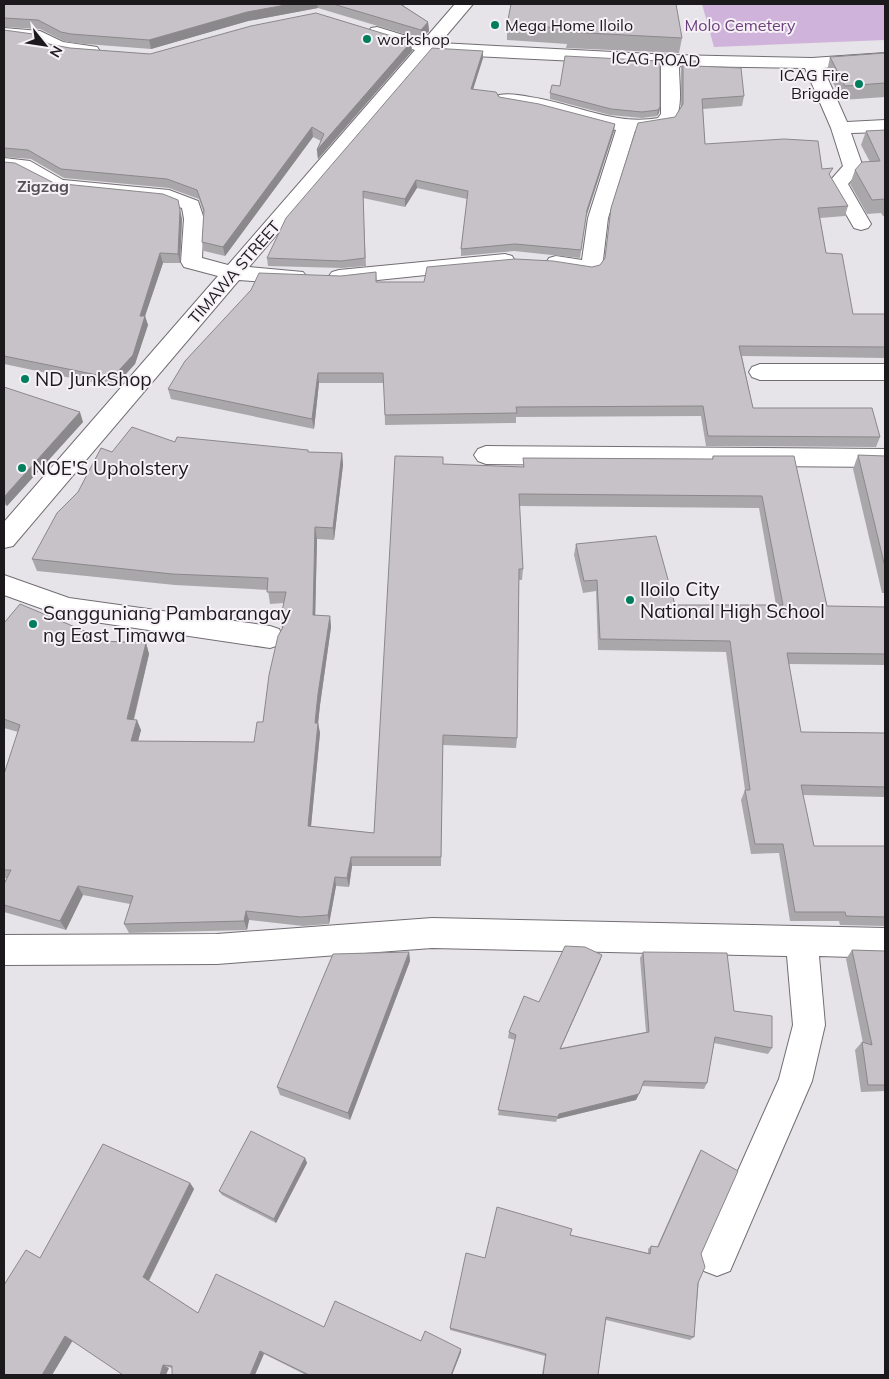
<svg xmlns="http://www.w3.org/2000/svg" width="889" height="1379" font-family="Mulish,sans-serif">
  <style>
    .green { fill: #d0b3da }
    .lines { fill: none; stroke-linecap: round; stroke-linejoin: round }
    .minor-casing { stroke: #726e73; stroke-width: 2 }
    .minor { fill: #fff; fill-rule: evenodd }
    .wall { fill: #aaa7ab }
    .shaded-wall { fill: #8b888b }
    .building { fill: #c6c2c7; stroke: #8b888b }
    .poi-dot { fill: #007e5e; stroke: #f5f1f6; stroke-width: 2 }
    .labels { text-anchor: middle; dominant-baseline: central; stroke-width: 4; stroke-linejoin: round; paint-order: stroke }
    .far-poi-label { font-size: 16px; fill: #1b191b; stroke: #f5f1f6; text-anchor: start }
    .far-park-label { font-size: 16px; fill: #6e407d; stroke: #f5f1f6 }
    .far-street-label { font-size: 16px; fill: #1b191b; stroke: #f5f1f6 }
    .far-neighbourhood-label { font-size: 16px; font-weight: bold; fill: #555256; stroke: #f5f1f6 }
    .poi-label { font-size: 19px; fill: #1b191b; stroke: #f5f1f6; text-anchor: start }
  </style>
  <rect width="100%" height="100%" fill="#e7e4e9"/>
  <path class="green" d="M702,4H885V40L714,47Z"/>
  <g class="lines">
    <defs>
      <path id="minor" d="M455,4H473L440,43L670,55L812,58L885,53V63L823,68L847,122L885,120V132L851,133L863,167L848,184L871,224L868,228L861,230L854,228L828,183L843,166L831,128L805,68L679,66C679,86 684,109 672,126L635,131L608,218L602,268L598,273L591,275L549,268L546,263L549,258L556,256L582,260L588,218L616,130L539,110L499,103L497,99L499,95C509,93 520,95 530,97C573,103 614,126 658,118L661,114V65L431,54L249,267L303,272L307,277L303,282L296,284L239,280L13,546L4,548V522L218,276L184,267L181,262L184,219L182,208L165,202L58,191L19,171L4,170V158L30,161L63,180L169,190L198,201L204,219L202,258L228,265L415,50L371,36L368,32L371,28L377,27L423,41Z
        M4,28L40,31L63,42L97,47L100,51L97,55L91,56L58,52L36,41L4,38Z
        M505,254L512,256L515,261L512,266L339,284L332,282L328,277L332,272L339,270Z
        M760,364H885V380H760L752,377L749,372L752,367Z
        M486,446L885,449V467L486,464L478,461L474,455L478,449Z
        M4,575L69,598L270,626L279,629L283,637L279,645L270,648L68,618L4,595Z
        M432,918L885,928V958L819,956L825,1025L812,1081L730,1271L717,1276L704,1271L699,1258L779,1079L793,1025L787,956L432,948L217,964L4,965V935L217,934Z"/>
    </defs>
    <use href="#minor" class="minor-casing"/>
    <use href="#minor" class="minor"/>
  </g>
  <path class="wall" d="M4,4H404V6L428,22L429,31L421,39L318,8L248,21L151,49L73,43L64,41L40,29L4,27Z
    M511,4L682,38L679,53L566,48L567,44L507,40V25Z
    M4,30L49,44L70,48L150,54L411,42L412,51L318,159L317,150L321,141L313,137L225,256L204,251L202,242L204,214L199,199L169,188L64,178L31,159L4,157Z
    M483,51V58L473,89L614,131L586,217L580,258L514,251L461,256V249L467,199L417,188L405,207L363,198L366,266L342,268L268,266L267,258Z
    M885,53V97L842,100L827,71L830,57Z
    M683,58V61L696,66L744,96L742,106L703,109L705,144L822,169L830,176L848,206L845,216L820,218L826,253L853,314H885V358L742,356L753,408L880,437L876,447L706,446L701,416L516,417V423L385,425L384,383H319L314,429L171,399L168,389L341,276L376,272L377,282H424L592,267L600,265L605,258L681,107V68Z
    M550,93L660,107L659,113L657,116L642,118L610,115L550,99Z
    M885,130V216H883L881,213L867,214L850,184L855,170L870,162L861,145L866,131Z
    M4,162L54,183L182,219L180,263H163L145,316L148,325L135,364L114,387L4,364Z
    M4,387L83,422L7,506L4,504Z
    M175,442L308,450V452L342,453L343,465L334,540L317,539L315,615L330,616L331,627L320,705L318,723L320,733L311,827L374,833L443,464L523,467V458L712,459L713,456H794L827,606L885,607V665L789,664L801,732L885,733V797L803,795L814,846H885V926L840,925L839,921H790L779,853L751,854L741,800L745,790L726,652L598,650L596,591L583,593L574,555L576,544L675,605H776L759,508L519,506L523,569L522,580H519L517,738L516,748L443,745L441,866H352L349,887L336,886L329,924L303,926L249,920L247,930L129,933L124,924L130,904L83,895L66,930L4,912V884L7,878H4V774L18,732L4,728V623L91,641L146,643L149,654L134,720L141,730L138,741L254,742L263,722L282,628L280,621L284,603L270,604L268,590L175,585L37,571L32,559L78,492L112,452Z
    M858,455L885,456V593H882L853,469Z
    M852,950L885,951V1091L861,1092L855,1050L862,1042L863,1043L846,959Z
    M409,952L410,961L350,1120L280,1095L277,1087Z
    M643,952L734,1011L772,1048L768,1054L714,1043L707,1083L704,1089L642,1086L636,1100L557,1119L556,1122L498,1115L515,1040L508,1038L509,1032L539,1002L602,955L600,961L561,1048L646,1032L640,958Z
    M701,1150V1254L694,1337L690,1340L606,1320L598,1375H542L545,1356L450,1330V1328L485,1258L570,1235L648,1253V1249L651,1246L657,1247L698,1155Z
    M305,1158L307,1163L276,1223L222,1195L219,1191Z
    M190,1183L194,1189L149,1281L198,1313L324,1327L421,1341L461,1352L452,1375H306L264,1354L172,1368L72,1341L52,1375L40,1258Z"/>
  <path class="shaded-wall" d="M291,4H317L318,8L248,21L151,49L149,40L247,12Z
    M428,22L429,31L421,39V30Z
    M411,42L412,51L318,159L317,150Z
    M483,51V58L471,96V89Z
    M660,107L659,113L657,116L658,110Z
    M615,124L614,131L586,217L580,258L587,210Z
    M312,127L313,137L225,256L223,247Z
    M416,180L417,188L405,207V199Z
    M178,200L182,219L180,263L178,254Z
    M160,253L163,263L142,325L140,316Z
    M145,316L148,325L135,364L114,387L112,378Z
    M318,373L319,383L314,429L312,419Z
    M80,412L83,422L7,506L4,498V497Z
    M342,453L343,465L334,540L333,528Z
    M315,527L317,539L315,626L313,615Z
    M330,616L331,627L320,705L317,733L315,723L318,694Z
    M87,632L92,643L81,640Z
    M146,643L149,654L131,730L127,719Z
    M137,720L141,730L135,752L131,741Z
    M318,723L320,733L310,836L308,826Z
    M351,857L352,866L349,887L347,878Z
    M335,877L336,886L329,924L328,915Z
    M78,886L83,895L66,930L60,921Z
    M246,911L249,920L247,930L244,921Z
    M409,952L410,961L350,1120L348,1113Z
    M602,955L600,961L558,1054L560,1049Z
    M639,1094L636,1100L557,1119L559,1114Z
    M305,1158L307,1163L276,1223L274,1219Z
    M190,1183L194,1189L148,1282L143,1277Z
    M65,1336L73,1340L52,1375H42Z
    M461,1349V1352L452,1375H451Z
    M260,1351L264,1354L255,1375H250Z
    M163,1365L169,1368L166,1375H160Z"/>
  <path class="building" d="M4,4H291L247,12L149,40L71,34L61,32L38,20L4,18Z
    M333,4H400L428,22L421,30Z
    M511,4H676L682,38L568,32V28L507,25Z
    M316,13L411,42L317,150L324,134L312,127L223,247L202,242L204,210L197,190L167,179L61,169L28,150L4,148V30L33,34L49,44L70,48L150,54L251,26Z
    M432,48L483,51L471,89L496,92L499,97L539,104L615,124L587,210L581,250L515,244L461,249L468,191L416,180L405,199L363,191L365,258L341,261L267,258L286,218Z
    M885,53V83L845,86L830,57Z
    M565,56L660,61V107L658,110L642,112L611,109L550,93L552,85L560,86Z
    M683,58V61H696V66L741,68L744,96L702,99L705,144L784,139L818,141L822,169L833,168L829,174L848,206L818,208L826,253L842,254L853,314H885V347L739,346L753,408H872L880,437L708,436L703,406L516,407L517,413L385,415L383,373H318L312,419L168,389L185,361L251,290L259,273L341,276L376,272V282H424L427,267L515,259L553,261L592,267L600,265L605,258L611,208L638,123L675,117L683,104Z
    M885,130V199L872,200L855,170L862,162L880,161L866,131Z
    M4,162L15,163L54,183L163,194L178,200L180,210L178,254L160,253L140,316H145L133,355L112,378L4,356Z
    M4,387L80,412L4,497Z
    M132,427L175,442L177,437L308,450V452L342,453L333,528L315,527L313,615L330,616L318,694L315,723H318L308,826L374,833L395,456L443,457V464L524,467L523,458L713,459V456H794L827,606L885,607V654L787,653L801,732L885,733V787L801,785L814,846H885V917L846,916L845,912H795L783,844H755L745,790H750L730,641L600,639L597,580L584,581L576,544L656,536L675,605H783L762,496L519,494L523,569H519L517,738L443,735L441,857H351L347,878L335,877L328,915L301,917L246,911L244,921L124,924L133,896L78,886L60,921L4,905V884L11,870H4V774L20,725L4,719V623L20,604L87,632L81,640L146,643L127,719L137,720L131,741L254,742L257,722H263L269,675L278,636L283,627L280,621L286,592H267L268,578L172,574L32,559L57,513L78,492L101,448L112,452Z
    M858,455L885,456V567Z
    M565,946L585,947L602,955L560,1049L649,1032L643,952L727,953L734,1011L772,1016V1048L715,1037L707,1083L644,1081L639,1094L559,1114L558,1117L498,1110L516,1035L509,1032L524,996L539,1002Z
    M852,950L885,951V1085H868L862,1042L872,1045Z
    M409,952L348,1113L277,1087L333,954Z
    M251,1131L305,1158L274,1219L219,1191Z
    M103,1144L190,1183L143,1277L198,1313L216,1274L324,1327L335,1301L421,1341L425,1331L461,1349L451,1375H309L260,1351L250,1375H172V1366L163,1365L160,1375H123L65,1336L42,1375H4V1285L26,1250L40,1258Z
    M701,1150L738,1171L701,1254L705,1267L698,1283L694,1337L606,1317L598,1375H543L546,1354L450,1328L466,1253L485,1258L497,1207L572,1229L570,1235L650,1254L651,1246L658,1247Z"/>
  <g class="poi-dot">
    <circle cx="495" cy="25" r="5"/>
    <circle cx="367" cy="39" r="5"/>
    <circle cx="859" cy="84" r="5"/>
    <circle cx="25" cy="379" r="5"/>
    <circle cx="22" cy="468" r="5"/>
    <circle cx="630" cy="600" r="5"/>
    <circle cx="33" cy="624" r="5"/>
  </g>
  <g class="labels">
    <g class="far-poi-label">
      <text x="505" y="25">Mega Home Iloilo</text>
      <text x="377" y="39">workshop</text>
      <text x="849" y="75" text-anchor="end">ICAG Fire<tspan x="849" dy="18">Brigade</tspan></text>
    </g>
    <g class="far-park-label">
      <text x="740" y="25">Molo Cemetery</text>
    </g>
    <g class="far-street-label">
      <text transform="translate(656 59) rotate(2)">ICAG ROAD</text>
      <text transform="translate(234 272) rotate(-49)">TIMAWA STREET</text>
    </g>
    <g class="far-neighbourhood-label">
      <text x="43" y="186">Zigzag</text>
    </g>
    <g class="poi-label">
      <text x="35" y="379">ND JunkShop</text>
      <text x="32" y="468">NOE'S Upholstery</text>
      <text x="640" y="589">Iloilo City<tspan x="640" dy="22">National High School</tspan></text>
      <text x="43" y="613">Sangguniang Pambarangay<tspan x="43" dy="22">ng East Timawa</tspan></text>
    </g>
  </g>
  <rect width="889" height="1379" fill="none" stroke="#1b191b" stroke-width="10"/>
  <g transform="translate(45 45) rotate(120)" stroke="#f5f1f6" stroke-width="4" paint-order="stroke">
  <path d="M0-4L9 19L0 12L-9 19Z" fill="#1b191b"/>
  <text y="-8" font-size="14" font-weight="bold" text-anchor="middle" fill="#1b191b">N</text>
  </g>
</svg>
